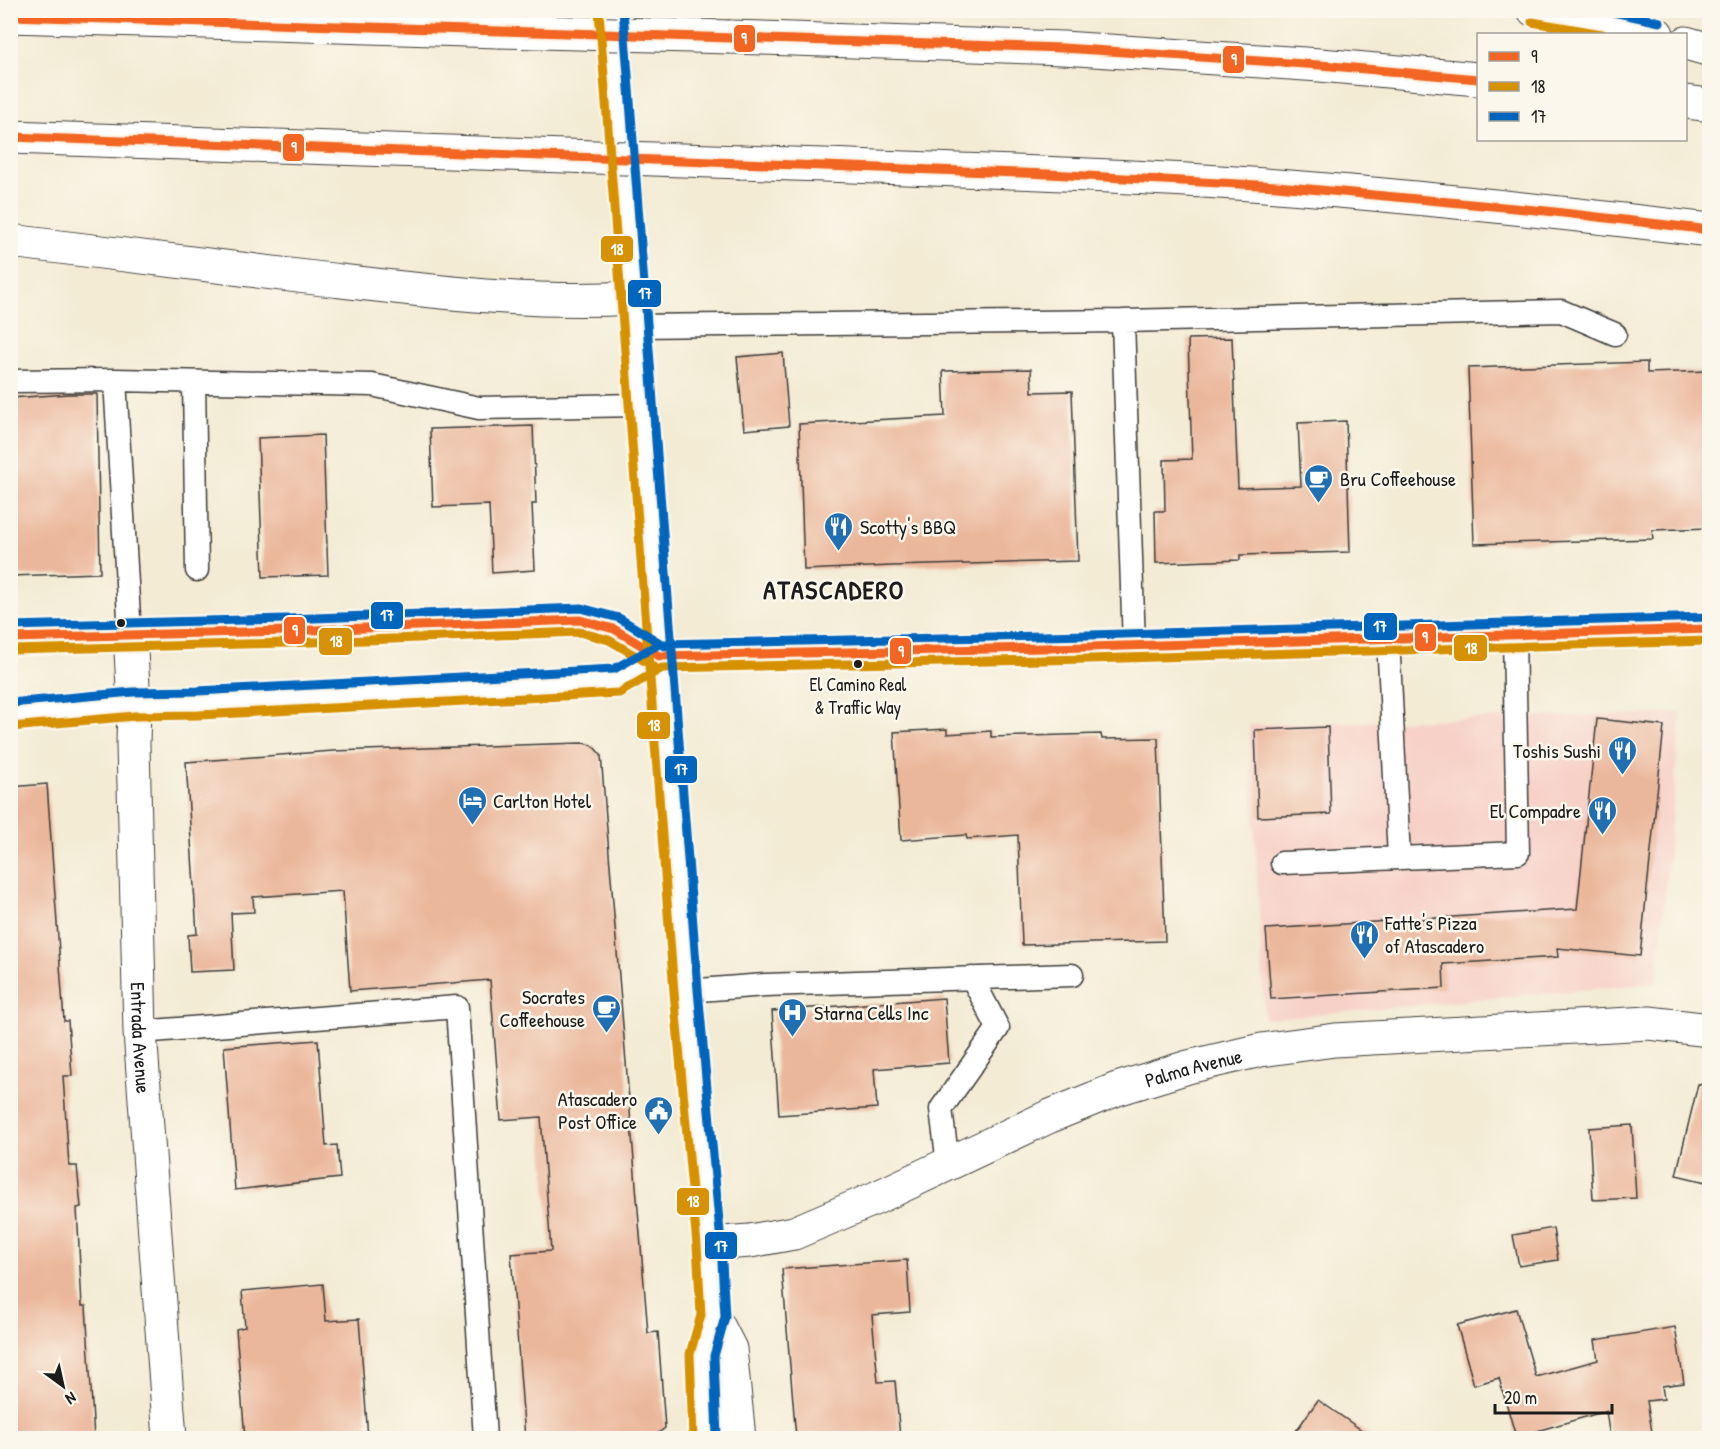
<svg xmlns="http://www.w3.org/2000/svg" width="1720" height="1449" font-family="'Patrick Hand',sans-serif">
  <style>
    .built { fill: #f7d1c8 }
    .building { fill: #ebb79b }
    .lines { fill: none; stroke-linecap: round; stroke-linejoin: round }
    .service-casing { stroke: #3c3b38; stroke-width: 25 }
    .minor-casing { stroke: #3c3b38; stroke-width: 35 }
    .tertiary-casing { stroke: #3c3b38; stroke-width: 35 }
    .secondary-casing { stroke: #3c3b38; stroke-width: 35 }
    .motorway-casing { stroke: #3c3b38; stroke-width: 35 }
    .service { stroke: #fff; stroke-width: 22 }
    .minor { stroke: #fff; stroke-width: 33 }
    .tertiary { stroke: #fff; stroke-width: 33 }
    .secondary { stroke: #fff; stroke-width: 33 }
    .motorway { stroke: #fff; stroke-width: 33 }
    .motorway-bridge-casing { stroke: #3c3b38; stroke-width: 35; stroke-linecap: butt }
    .motorway-bridge { stroke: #fff; stroke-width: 33 }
    .bus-1-casing { stroke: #fbf7ec; stroke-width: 14 }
    .bus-2-casing { stroke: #fbf7ec; stroke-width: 14 }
    .bus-3-casing { stroke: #fbf7ec; stroke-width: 14 }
    .bus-1 { stroke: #f26522; stroke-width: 9 }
    .bus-2 { stroke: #d69104; stroke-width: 9 }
    .bus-3 { stroke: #0065bd; stroke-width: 9 }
    .bus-dot { fill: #1c1c1c; stroke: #fbf7ec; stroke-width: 2 }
    .labels { text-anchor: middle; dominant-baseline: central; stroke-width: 5; stroke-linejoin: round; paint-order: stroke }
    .bus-label { font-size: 18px; fill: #1c1c1c; stroke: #fbf7ec }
    .poi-label { font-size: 20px; fill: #1c1c1c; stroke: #fbf7ec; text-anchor: start }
    .street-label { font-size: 20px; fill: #1c1c1c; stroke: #fbf7ec }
    .district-label { font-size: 26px; font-weight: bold; letter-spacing: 1.5px; fill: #1c1c1c; stroke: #fbf7ec }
    .line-badge { stroke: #fbf7ec; stroke-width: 2 }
    .badge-label { font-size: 16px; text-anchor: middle; font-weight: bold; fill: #fff }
  </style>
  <rect width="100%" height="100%" fill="#fbf7ec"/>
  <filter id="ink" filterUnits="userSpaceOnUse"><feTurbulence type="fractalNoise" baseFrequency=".0167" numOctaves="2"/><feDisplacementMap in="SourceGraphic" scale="12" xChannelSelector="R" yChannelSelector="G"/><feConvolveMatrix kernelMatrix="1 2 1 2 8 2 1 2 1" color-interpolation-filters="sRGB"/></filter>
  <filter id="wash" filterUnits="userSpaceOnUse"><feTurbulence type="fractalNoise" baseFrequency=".008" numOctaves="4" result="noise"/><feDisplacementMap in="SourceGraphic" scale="24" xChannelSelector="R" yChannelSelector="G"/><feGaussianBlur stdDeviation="1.35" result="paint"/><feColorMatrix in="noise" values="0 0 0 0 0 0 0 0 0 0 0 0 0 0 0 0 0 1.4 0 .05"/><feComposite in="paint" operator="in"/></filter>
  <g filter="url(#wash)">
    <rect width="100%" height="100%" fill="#f3ebd4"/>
    <path class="built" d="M1681,713L1657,983L1265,1019L1249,725Z"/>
    <g id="blocks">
      <path class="building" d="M1232,338L1238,488L1301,486L1298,423L1346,421L1350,552L1240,555V560L1156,563L1155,511H1165L1164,460L1192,459L1188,339Z
        M783,353L789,426L744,430L737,357Z
        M1647,362V373L1710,371V528L1652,530L1653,539L1474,544L1468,368Z
        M1031,369L1032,392L1072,391L1078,561L891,566L804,570L799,424L945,416L943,371Z
        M69,394H97L100,573L10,576V398Z
        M533,426L536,504H532L535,570L492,573L489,505L433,507L430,429Z
        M323,435L328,575L263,577L258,438Z
        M1597,719L1664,726L1640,956L1557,948L1558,957L1443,964L1444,988L1271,999L1266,929L1577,909Z
        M1328,727L1331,814L1258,817L1255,730Z
        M947,729V734L991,731V737L1101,734L1102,739L1158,738L1165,941L1022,945L1018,835L967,839L966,835L901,840L894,732Z
        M583,743L592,745L601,755L648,1333L658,1332L665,1428L652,1438H525L511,1254L551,1251L541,1117L501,1120L490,980L350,991L343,891L253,897L254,912L231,913L234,970L190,972L188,935L197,934L186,762L333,751Z
        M47,784L64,1021H68L72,1076H63L69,1166H77L81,1207L77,1208L82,1306H86L94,1438H10V787Z
        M944,998L949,1063L874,1069L877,1108L779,1115L772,1011Z
        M318,1040L326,1146L337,1145L340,1178L235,1190L224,1047Z
        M1698,1084L1710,1086V1183L1676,1175Z
        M1632,1125L1636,1198L1593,1200L1589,1128Z
        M1553,1228L1558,1260L1519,1266L1513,1235Z
        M907,1260L910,1312L872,1315L878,1382L895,1381L900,1438H796L782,1269Z
        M323,1284L326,1321L359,1319L368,1438H245L236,1329L245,1327L242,1291Z
        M1516,1309L1536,1377L1598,1360L1595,1340L1675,1327L1684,1383L1662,1386L1664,1399L1647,1401L1652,1432L1610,1438L1606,1411L1516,1437L1499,1378L1474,1385L1457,1325Z
        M1318,1400L1373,1438H1291Z"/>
    </g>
  </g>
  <g filter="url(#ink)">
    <use href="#blocks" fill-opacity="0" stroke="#3c3b38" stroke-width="1.5"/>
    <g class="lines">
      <defs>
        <path id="service" d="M1123,321L1561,311L1615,334
          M634,326L1123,321L1134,646
          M115,380L372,385L479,408L641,405
          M10,381L115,380L130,634
          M194,382L197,570
          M1388,638L1399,858
          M1282,863L1518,853L1514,634
          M686,991L765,985L1072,975
          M140,1032L457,1007L485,1438
          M948,1164L941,1109L998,1028L972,978"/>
        <g id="minor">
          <path id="s1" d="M130,634L134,704L133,744L140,1032L170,1438"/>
          <path id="s2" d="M709,1244L750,1241L794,1233L876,1198L1048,1117L1117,1089L1188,1067L1261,1050L1335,1040L1649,1023L1710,1030"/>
        </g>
        <path id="tertiary" d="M611,10L686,991L709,1244L713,1316L702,1355L705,1438
          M713,1316L730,1349L739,1438"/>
        <path id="secondary" d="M10,638L287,631L580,620L614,629L659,656
          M10,715L134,704L198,703L618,681L659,656L1089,647L1710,629"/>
        <path id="motorway" d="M1534,10L1639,29L1657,34
          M10,16L499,31
          M730,37L1063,48L1320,65L1478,79
          M1686,43L1710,50
          M1686,102L1710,105
          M10,137L507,154
          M741,162C919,169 1099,173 1277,186C1422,197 1566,213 1710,230
          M10,241C115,254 219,267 323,279C426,291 528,304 632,298"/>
      </defs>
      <use href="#service" class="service-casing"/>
      <use href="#minor" class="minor-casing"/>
      <use href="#tertiary" class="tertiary-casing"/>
      <use href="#secondary" class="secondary-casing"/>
      <use href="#motorway" class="motorway-casing"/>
      <use href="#service" class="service"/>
      <use href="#minor" class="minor"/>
      <use href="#tertiary" class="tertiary"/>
      <use href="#secondary" class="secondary"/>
      <use href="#motorway" class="motorway"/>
      <defs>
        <path id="motorway-bridge" d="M499,31L730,37
          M507,154L741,162"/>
      </defs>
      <use href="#motorway-bridge" class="motorway-bridge-casing"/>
      <use href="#motorway-bridge" class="motorway-bridge"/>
      <defs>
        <path id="bus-1" d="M10,16L1063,48L1320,65L1478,79
          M10,137L1048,174L1277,186L1546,211L1710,230
          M10,638L287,631L580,620L614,629L659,656L1089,647L1710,629"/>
        <path id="bus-2" d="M599,11L674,992L697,1245L701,1315L690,1354L693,1438
          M1532,22L1602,34
          M10,650L287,643L579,632L609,640L653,666
          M11,727L135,716L199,715L619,693L662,668L1089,659L1710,641"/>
        <path id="bus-3" d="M623,10L698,990L721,1243L725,1317L714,1356L717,1438
          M1604,10L1660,22
          M10,626L287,619L581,608L619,618L665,646
          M10,703L133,692L198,691L614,669L659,644L1089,635L1710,617"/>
      </defs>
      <use href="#bus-1" class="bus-1-casing"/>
      <use href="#bus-2" class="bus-2-casing"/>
      <use href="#bus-3" class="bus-3-casing"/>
      <use href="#bus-1" class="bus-1"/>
      <use href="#bus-2" class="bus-2"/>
      <use href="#bus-3" class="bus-3"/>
    </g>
  </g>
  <defs>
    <symbol id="cafe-pin" viewBox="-11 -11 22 30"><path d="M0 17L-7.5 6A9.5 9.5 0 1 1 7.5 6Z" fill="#1f6fb2" stroke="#fbf7ec"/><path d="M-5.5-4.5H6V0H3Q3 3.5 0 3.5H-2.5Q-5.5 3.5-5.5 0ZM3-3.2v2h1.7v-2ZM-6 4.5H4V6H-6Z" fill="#fff"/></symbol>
    <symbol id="restaurant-pin" viewBox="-11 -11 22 30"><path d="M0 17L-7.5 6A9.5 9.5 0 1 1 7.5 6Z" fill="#1f6fb2" stroke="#fbf7ec"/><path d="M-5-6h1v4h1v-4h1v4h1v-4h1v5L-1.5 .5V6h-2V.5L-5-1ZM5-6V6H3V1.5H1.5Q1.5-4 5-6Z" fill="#fff"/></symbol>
    <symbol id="hotel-pin" viewBox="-11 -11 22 30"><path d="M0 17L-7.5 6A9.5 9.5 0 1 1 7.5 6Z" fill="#1f6fb2" stroke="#fbf7ec"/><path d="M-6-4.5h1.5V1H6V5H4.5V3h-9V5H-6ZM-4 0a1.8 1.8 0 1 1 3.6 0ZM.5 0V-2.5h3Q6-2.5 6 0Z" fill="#fff"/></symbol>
    <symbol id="hospital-pin" viewBox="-11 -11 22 30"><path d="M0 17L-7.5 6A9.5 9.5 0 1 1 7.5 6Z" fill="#1f6fb2" stroke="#fbf7ec"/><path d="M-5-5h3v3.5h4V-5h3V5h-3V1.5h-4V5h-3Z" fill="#fff"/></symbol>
    <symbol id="civic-pin" viewBox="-11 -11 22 30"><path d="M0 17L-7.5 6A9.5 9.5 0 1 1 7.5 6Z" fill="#1f6fb2" stroke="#fbf7ec"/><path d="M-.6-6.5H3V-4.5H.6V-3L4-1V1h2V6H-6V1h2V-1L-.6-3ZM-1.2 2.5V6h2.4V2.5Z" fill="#fff"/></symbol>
  </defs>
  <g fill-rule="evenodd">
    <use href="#cafe-pin" x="1302" y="462" width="33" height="45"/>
    <use href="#restaurant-pin" x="822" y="510" width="33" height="45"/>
    <use href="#restaurant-pin" x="1606" y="734" width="33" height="45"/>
    <use href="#hotel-pin" x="456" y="784" width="33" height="45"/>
    <use href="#restaurant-pin" x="1586" y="794" width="33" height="45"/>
    <use href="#restaurant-pin" x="1348" y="918" width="33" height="45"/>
    <use href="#cafe-pin" x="590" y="992" width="33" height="45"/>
    <use href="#hospital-pin" x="776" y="996" width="33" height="45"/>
    <use href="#civic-pin" x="642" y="1094" width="33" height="45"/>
  </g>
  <g class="bus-dot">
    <circle cx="121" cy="623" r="5"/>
    <circle cx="858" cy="664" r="5"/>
  </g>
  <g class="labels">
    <g class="bus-label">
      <text x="858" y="684">El Camino Real<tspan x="858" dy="23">&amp; Traffic Way</tspan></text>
    </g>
    <g class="poi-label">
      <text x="1340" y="478">Bru Coffeehouse</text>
      <text x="860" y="526">Scotty's BBQ</text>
      <text x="1601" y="750" text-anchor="end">Toshis Sushi</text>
      <text x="493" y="800">Carlton Hotel</text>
      <text x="1581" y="810" text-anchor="end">El Compadre</text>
      <text x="1385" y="922">Fatte's Pizza<tspan x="1385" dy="23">of Atascadero</tspan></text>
      <text x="585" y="996" text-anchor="end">Socrates<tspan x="585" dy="23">Coffeehouse</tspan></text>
      <text x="814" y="1012">Starna Cells Inc</text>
      <text x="637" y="1098" text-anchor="end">Atascadero<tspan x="637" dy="23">Post Office</tspan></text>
    </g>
    <g class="street-label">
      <text stroke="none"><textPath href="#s1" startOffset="404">Entrada Avenue</textPath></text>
      <text stroke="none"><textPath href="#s2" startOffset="519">Palma Avenue</textPath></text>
    </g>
    <g class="district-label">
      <text x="834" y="589">ATASCADERO</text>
    </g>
  </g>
  <g class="line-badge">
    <rect x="733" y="24" width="23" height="29" rx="6" fill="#f26522"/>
    <rect x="1222" y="45" width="23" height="29" rx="6" fill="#f26522"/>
    <rect x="282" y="133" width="23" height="29" rx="6" fill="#f26522"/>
    <rect x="600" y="235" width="34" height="28" rx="6" fill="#d69104"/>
    <rect x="627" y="279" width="35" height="29" rx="6" fill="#0065bd"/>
    <rect x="370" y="601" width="34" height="29" rx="6" fill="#0065bd"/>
    <rect x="1363" y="612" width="35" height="29" rx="6" fill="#0065bd"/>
    <rect x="283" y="616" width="23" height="29" rx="6" fill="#f26522"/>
    <rect x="1414" y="623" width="23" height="29" rx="6" fill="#f26522"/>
    <rect x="318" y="627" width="35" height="29" rx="6" fill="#d69104"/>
    <rect x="1453" y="634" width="35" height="28" rx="6" fill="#d69104"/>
    <rect x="889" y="637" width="23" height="28" rx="6" fill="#f26522"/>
    <rect x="636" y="711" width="35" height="29" rx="6" fill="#d69104"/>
    <rect x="664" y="755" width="34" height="29" rx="6" fill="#0065bd"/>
    <rect x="676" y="1187" width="34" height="29" rx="6" fill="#d69104"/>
    <rect x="704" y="1231" width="34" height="29" rx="6" fill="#0065bd"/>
  </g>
  <g class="badge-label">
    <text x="744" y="44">9</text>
    <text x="1234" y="65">9</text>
    <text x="294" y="153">9</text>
    <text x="617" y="255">18</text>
    <text x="645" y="299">17</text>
    <text x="387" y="621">17</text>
    <text x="1380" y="632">17</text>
    <text x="295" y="636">9</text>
    <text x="1425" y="643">9</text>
    <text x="336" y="647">18</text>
    <text x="1471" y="654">18</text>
    <text x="901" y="657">9</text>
    <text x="654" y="731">18</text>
    <text x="681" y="775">17</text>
    <text x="693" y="1207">18</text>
    <text x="721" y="1252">17</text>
  </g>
  <rect width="1720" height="1449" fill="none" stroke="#fbf7ec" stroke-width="36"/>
  <rect x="1477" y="33" width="210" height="108" fill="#fbf7ec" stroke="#a29f99" stroke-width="1.5"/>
  <rect x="1489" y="52" width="30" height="9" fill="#f26522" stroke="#a29f99" stroke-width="1.5"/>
  <text x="1531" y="63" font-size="18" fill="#1c1c1c">9</text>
  <rect x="1489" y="82" width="30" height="9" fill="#d69104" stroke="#a29f99" stroke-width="1.5"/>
  <text x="1531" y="93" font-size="18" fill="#1c1c1c">18</text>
  <rect x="1489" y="112" width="30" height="9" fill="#0065bd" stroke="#a29f99" stroke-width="1.5"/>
  <text x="1531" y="123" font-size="18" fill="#1c1c1c">17</text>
  <g transform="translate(63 1386) rotate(147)" stroke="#fbf7ec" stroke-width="4.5" paint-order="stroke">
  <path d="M0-4.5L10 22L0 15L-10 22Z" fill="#1c1c1c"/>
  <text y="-9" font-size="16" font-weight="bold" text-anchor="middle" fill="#1c1c1c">N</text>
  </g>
  <path d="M1495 1404v9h117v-9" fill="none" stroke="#1c1c1c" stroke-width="3"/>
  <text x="1504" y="1404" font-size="18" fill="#1c1c1c" stroke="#fbf7ec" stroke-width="4.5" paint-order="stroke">20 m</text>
</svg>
